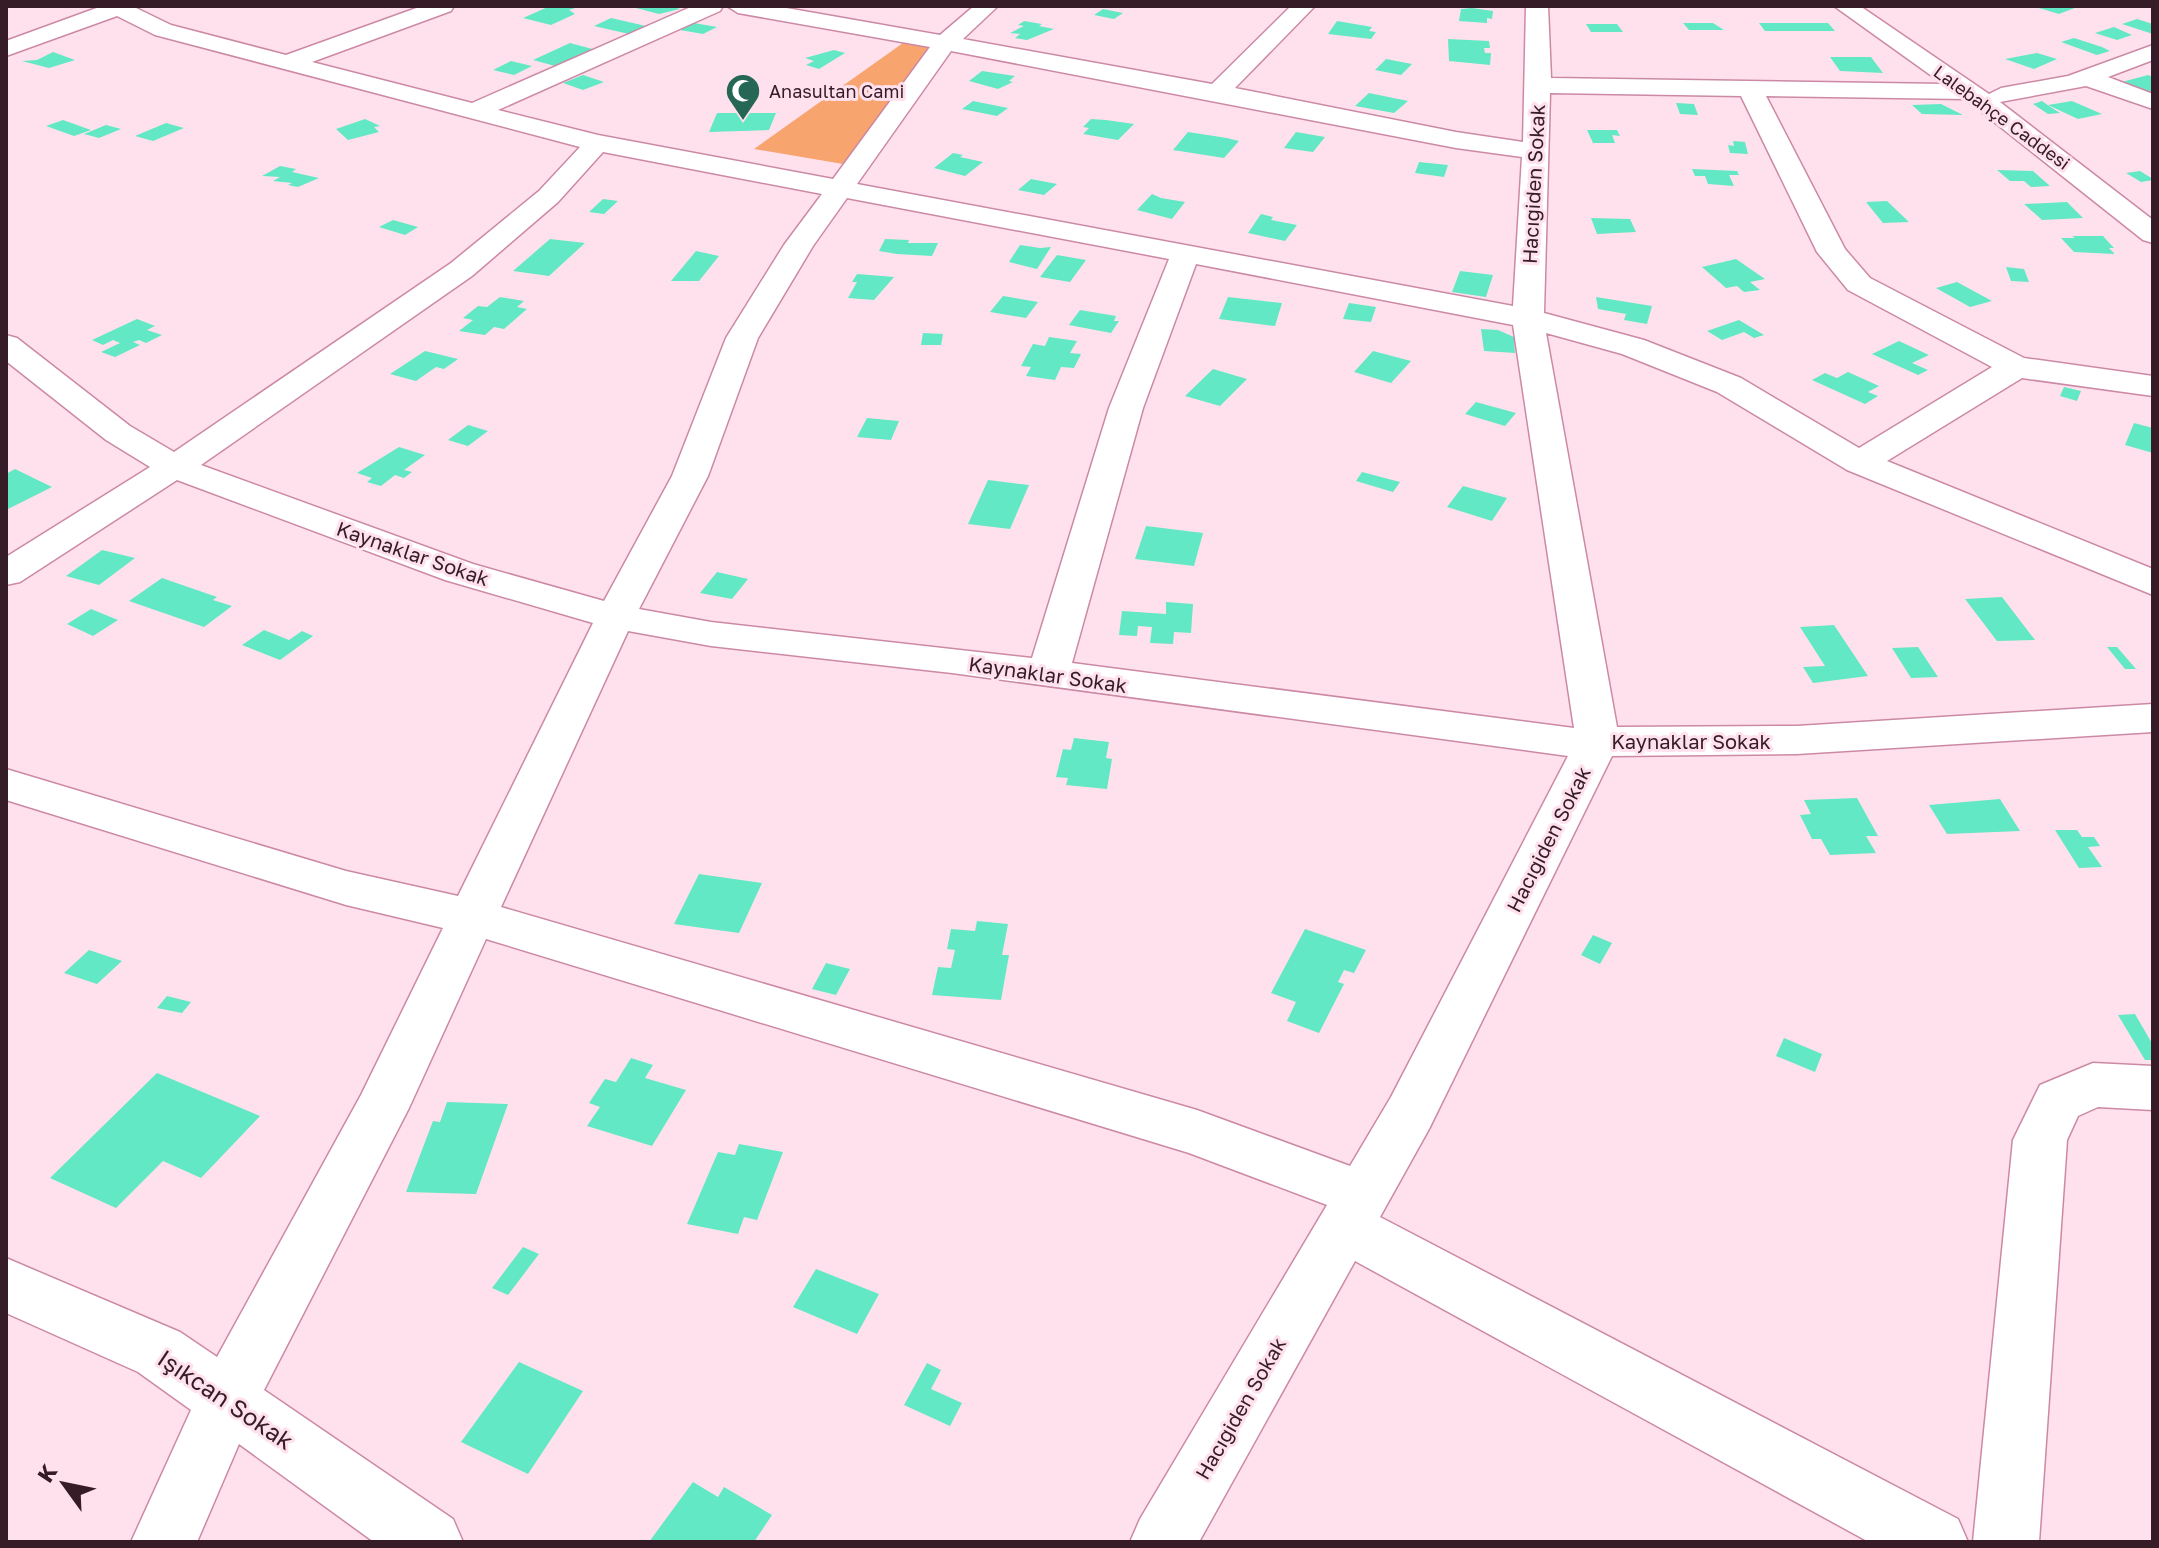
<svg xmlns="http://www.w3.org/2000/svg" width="2159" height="1548" font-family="'Golos Text',sans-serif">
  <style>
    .green { fill: #f7a46f }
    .building { fill: #62e8c4 }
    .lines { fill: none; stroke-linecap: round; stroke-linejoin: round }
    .minor-casing { stroke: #cc89a5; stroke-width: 3 }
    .minor { fill: #fff; fill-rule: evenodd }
    .labels { text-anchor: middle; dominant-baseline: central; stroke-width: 6; stroke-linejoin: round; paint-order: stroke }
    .far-poi-label { font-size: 18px; fill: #361c27; stroke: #ffe1ed; text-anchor: start }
    .far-street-label { font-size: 18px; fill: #361c27; stroke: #ffe1ed }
    .street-label { font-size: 20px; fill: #361c27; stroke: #ffe1ed }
    .near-street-label { font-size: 24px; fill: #361c27; stroke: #ffe1ed }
  </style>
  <rect width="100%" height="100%" fill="#ffe1ed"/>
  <path class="green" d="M910,38L937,47L843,164L754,149Z"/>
  <path class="building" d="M550,6L575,8L569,10L575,14L551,25L523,18Z
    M642,6H677L674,7L680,9L659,14L636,8Z
    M2032,6H2080L2059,14Z
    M1472,8L1493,11L1492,19L1487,18V23L1459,21L1461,9Z
    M1103,9L1123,13L1114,19L1094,15Z
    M611,18L646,26L629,34L594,26Z
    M2137,19L2153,24V34L2122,24Z
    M1024,21L1042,24L1039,26L1054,29L1027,40L1015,38L1020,34L1010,33L1024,26L1018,25Z
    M1337,21L1372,27L1369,31L1376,32L1371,39L1328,34Z
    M694,23L717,27L703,34L680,30Z
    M1683,23H1713L1724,30H1689Z
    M1759,23H1828L1835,31H1765Z
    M1586,24H1617L1623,32H1591Z
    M2114,27L2132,35L2117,40L2095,33Z
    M2074,38L2102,47L2110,51L2097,55L2061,42Z
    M1448,39L1489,41L1490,48H1484L1485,53H1491L1490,65L1449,61Z
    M570,43L596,50L555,66L533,60Z
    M834,50L845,53L819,69L806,65L814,61L805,58Z
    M53,52L75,60L49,68L22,61L37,60Z
    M2037,53L2057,59L2034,69L2005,59Z
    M1830,57H1871L1883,73L1840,71Z
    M1386,59L1412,64L1401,75L1375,70Z
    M511,61L532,66L514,75L493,70Z
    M982,71L1015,76L1009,81L1013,82L998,89L969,81Z
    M583,75L604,82L583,90L563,83Z
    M2148,75L2153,77V97L2118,83Z
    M781,87L810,92L797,100L769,94Z
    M1369,93L1408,101L1394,113L1355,106Z
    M973,101L1008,108L997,116L962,109Z
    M2042,101L2049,106L2060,113L2048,114L2033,104Z
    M2072,101L2102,114L2078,119L2048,105Z
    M1676,103L1694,104L1698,115L1680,114Z
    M1941,104L1963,115L1922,114L1912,105Z
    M717,113H776L769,130L709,132Z
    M365,119L380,126L374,127L379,132L348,140L336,129Z
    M1091,119L1106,120L1134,124L1118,140L1083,134L1089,128L1083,127Z
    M63,120L91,130L74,136L46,126Z
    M166,123L184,128L153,141L135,136Z
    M106,125L121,129L99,138L84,134Z
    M1587,130H1617L1620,136L1612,135L1615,143H1593Z
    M1188,132L1227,138L1239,141L1224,158L1173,150Z
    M1296,132L1325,137L1313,152L1284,148Z
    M1733,141L1745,142L1748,154L1730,153L1728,145L1734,146Z
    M953,153L963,155L960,157L983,162L965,176L934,168Z
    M1419,162L1448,165L1444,177L1415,173Z
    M280,166L296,169L292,172L319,178L298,187L288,185L292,183L273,181L280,177L262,176Z
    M1692,169L1737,171L1739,175H1729L1734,186L1708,184L1705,176H1695Z
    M1997,170L2033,171L2050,186L2031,187L2024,181H2010Z
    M2140,171L2153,179V180L2141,182L2126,173Z
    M1031,179L1057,184L1044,195L1018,190Z
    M1152,194L1161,198L1185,202L1172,219L1137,210Z
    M603,199L618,201L604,214L589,212Z
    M1887,201L1909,222L1883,223L1866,202Z
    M2067,202L2083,218L2042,220L2024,204Z
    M1261,214L1273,217L1271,220L1297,225L1285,241L1248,233Z
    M1591,218L1630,219L1636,232L1597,234Z
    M393,220L418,227L405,235L379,227Z
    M2072,236H2103L2114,248H2109L2115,254L2074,252L2061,238H2075Z
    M550,239L585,243L549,276L513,271Z
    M885,239L909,240L908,243H938L932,256L897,254L879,251Z
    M1020,245L1040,248L1051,247L1037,269L1009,262Z
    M696,251L719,256L699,281H671Z
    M1057,255L1086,260L1070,282L1040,277Z
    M1736,259L1765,279L1750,282L1760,290L1744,292L1737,286L1726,288L1702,267Z
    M2006,267L2024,269L2029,282L2011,281Z
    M1460,271L1493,275L1486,297L1452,292Z
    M857,274L894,277L874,300L848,298L857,282H852Z
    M1957,282L1992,301L1970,307L1936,288Z
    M1003,296L1038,302L1026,318L990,312Z
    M500,297L524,301L517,307L527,309L504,329L494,327L485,335L459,331L473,320L463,318L478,306L487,307Z
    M1228,297L1282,303L1275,326L1219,319Z
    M1596,297L1652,306L1647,324L1624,320L1626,314L1598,309Z
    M1349,303L1376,307L1371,322L1343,319Z
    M1080,310L1116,316L1114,321H1119L1111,333L1069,325Z
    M137,319L155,326L147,330L162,335L146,343L139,340L133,342L140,345L115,357L101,352L120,343L113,340L103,345L92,340Z
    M1739,320L1764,335L1754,338L1744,332L1722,340L1707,331Z
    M1481,329L1498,330L1514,337L1515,353L1484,351Z
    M923,333L943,334L941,345H921Z
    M1049,337L1077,341L1070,353L1081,354L1074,368L1061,367L1055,380L1026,376L1031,367L1021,366L1033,344L1045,346Z
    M1899,341L1929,355L1912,363L1928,370L1918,375L1872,354Z
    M425,351L458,359L444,369L436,367L416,381L390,374Z
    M1373,351L1411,361L1391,383L1354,372Z
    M1213,369L1247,379L1220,406L1185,396Z
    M1848,372L1879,386L1868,392L1878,396L1865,404L1812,380L1825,373L1837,378Z
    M2064,387L2081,391L2077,401L2060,396Z
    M1476,402L1516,413L1505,426L1465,414Z
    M867,418L899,421L891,440L857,437Z
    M2134,423L2153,428V453L2125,445Z
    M468,425L488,431L468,446L448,440Z
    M399,447L425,455L404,470L412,472L404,478L395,475L381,486L367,482L372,478L357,473Z
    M15,469L52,487L8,509L6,474Z
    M1362,472L1400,482L1393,492L1356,481Z
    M988,480L1029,485L1010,529L968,524Z
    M1463,486L1507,498L1492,521L1447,507Z
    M1146,526L1203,533L1194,566L1135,559Z
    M102,550L135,558L99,585L66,576Z
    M717,572L748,579L732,599L700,593Z
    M162,578L217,597L213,600L232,606L204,627L129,601Z
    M2002,597L2035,640L1997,641L1965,599Z
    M1166,602L1193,604L1191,633L1174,632L1173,644L1150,643L1152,627L1138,626L1137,636L1119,635L1122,611L1166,614Z
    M91,609L118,620L93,636L67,624Z
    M1834,625L1868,676L1813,683L1803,667L1825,666L1800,627Z
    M264,630L289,640L302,631L313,636L280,660L242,645Z
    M1918,647L1938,677L1911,678L1892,648Z
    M2107,647H2117L2136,669H2125Z
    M1074,738L1109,742L1106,758L1112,759L1107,789L1066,785L1068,778L1056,777L1063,749L1071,750Z
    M1857,798L1878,836H1866L1876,853L1830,855L1821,839H1812L1800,815L1811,814L1804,800Z
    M2000,799L2020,831L1947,834L1929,805Z
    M2055,830H2077L2082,837H2094L2100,846L2088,847L2102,867L2079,868Z
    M699,874L762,883L739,933L674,924Z
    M977,921L1008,924L1002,955H1009L1001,1000L932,995L938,967L951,968L955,950L947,949L951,929L975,931Z
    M1305,929L1366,950L1354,973L1344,970L1338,982L1344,984L1319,1033L1287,1021L1296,1002L1271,993Z
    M1593,935L1612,943L1600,964L1581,955Z
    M89,950L122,961L97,984L64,973Z
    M826,963L850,969L836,995L812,989Z
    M167,996L191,1002L182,1013L157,1008Z
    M2135,1014L2153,1045V1060H2145L2118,1015Z
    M1784,1038L1822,1054L1815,1072L1776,1056Z
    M631,1058L653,1065L645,1078L686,1090L652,1146L587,1126L600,1107L589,1103L605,1079L616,1082Z
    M157,1073L260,1116L201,1178L163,1161L116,1208L50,1178Z
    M447,1102L508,1104L476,1194L406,1192L433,1121L440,1122Z
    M739,1144L783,1152L757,1220L744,1217L738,1234L687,1224L718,1152L735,1155Z
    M523,1247L539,1254L508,1295L492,1288Z
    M816,1269L879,1294L857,1334L793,1307Z
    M519,1362L583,1391L528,1474L461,1442Z
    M927,1363L941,1370L931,1389L962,1403L950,1426L904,1405Z
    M693,1482L718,1497L724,1487L772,1515L754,1542H649Z"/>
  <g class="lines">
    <defs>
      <path id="minor" d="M102,6H132L171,25L286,55L422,6H454L451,11L312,62L472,103L693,6H723L720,11L498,110L598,135L833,179L930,47L738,13L727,6H775L940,35L974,6H998L963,39L1212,84L1291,6H1315L1235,88L1456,132L1523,142L1526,6H1548L1551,78L1943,84L1834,6H1860L1989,94L2001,88L2068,76L2153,45V60L2108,77L2153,94V109L2086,86L2000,102L2153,220V243L2143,240L1965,99L1766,96L1845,249L1870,278L2024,358L2153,376V396L2022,378L1887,461L2153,569V595L1847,470L1717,392L1622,354L1546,333L1617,727L1797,726L2153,704V732L1797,754L1612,756L1429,1129L1380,1217L1958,1519L1968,1542H1869L1355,1261L1199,1542H1130L1140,1519L1327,1205L1189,1153L486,939L409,1108L264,1390L453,1519L463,1542H374L239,1444L197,1542H131L191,1410L138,1372L6,1313V1258L180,1332L217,1357L361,1095L443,928L346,905L6,800V769L346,871L458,896L593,623L445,580L177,480L20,582L6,585V557L150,467L106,440L6,361V335L17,338L130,426L174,452L451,263L539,191L580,147L155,35L117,16L6,56V41ZM951,51L1456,148L1522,157L1513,306L857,184ZM1550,93L1741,96L1817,252L1848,290L1992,367L1859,448L1741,378L1644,340L1544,313ZM603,152L822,194L784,245L726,338L672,476L604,601L473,564L201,465L472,276L558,202ZM847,198L1169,259L1109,408L1032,658L711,622L639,609L708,476L758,338L813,246ZM1196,264L1513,325L1574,728L1072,663L1143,408ZM628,631L711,646L952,673L1568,756L1391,1097L1350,1166L1197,1110L501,907Z
        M2093,1063L2153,1066V1110L2098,1107L2078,1116L2067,1140L2039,1542H1973L2013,1140L2040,1085Z"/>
    </defs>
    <use href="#minor" class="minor-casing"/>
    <use href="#minor" class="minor"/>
  </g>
  <defs>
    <symbol id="mosque-pin" viewBox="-11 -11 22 30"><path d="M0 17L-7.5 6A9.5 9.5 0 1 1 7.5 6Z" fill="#256655" stroke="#ffe1ed"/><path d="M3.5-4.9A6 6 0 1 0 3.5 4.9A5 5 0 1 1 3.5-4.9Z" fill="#fff"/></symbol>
  </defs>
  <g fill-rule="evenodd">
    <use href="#mosque-pin" x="723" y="71" width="40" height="54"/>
  </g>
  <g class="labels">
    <g class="far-poi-label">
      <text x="769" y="91">Anasultan Cami</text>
    </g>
    <g class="far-street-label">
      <text transform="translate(2002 117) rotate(36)">Lalebahçe Caddesi</text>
    </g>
    <g class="street-label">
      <text transform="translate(1533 184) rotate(-87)">Hacıgiden Sokak</text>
      <text transform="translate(413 553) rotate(19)">Kaynaklar Sokak</text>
      <text transform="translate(1048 674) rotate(8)">Kaynaklar Sokak</text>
      <text x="1691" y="741">Kaynaklar Sokak</text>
      <text transform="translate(1548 839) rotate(-63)">Hacıgiden Sokak</text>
      <text transform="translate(1240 1408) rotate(-60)">Hacıgiden Sokak</text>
    </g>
    <g class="near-street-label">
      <text transform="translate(226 1399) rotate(34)">Işıkcan Sokak</text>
    </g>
  </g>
  <rect width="2159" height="1548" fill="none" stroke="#361c27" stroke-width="16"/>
  <g transform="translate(64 1484) rotate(303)" stroke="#ffe1ed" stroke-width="6" paint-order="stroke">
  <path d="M0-6L14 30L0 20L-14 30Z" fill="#361c27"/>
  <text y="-12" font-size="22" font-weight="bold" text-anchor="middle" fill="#361c27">K</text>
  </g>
</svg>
